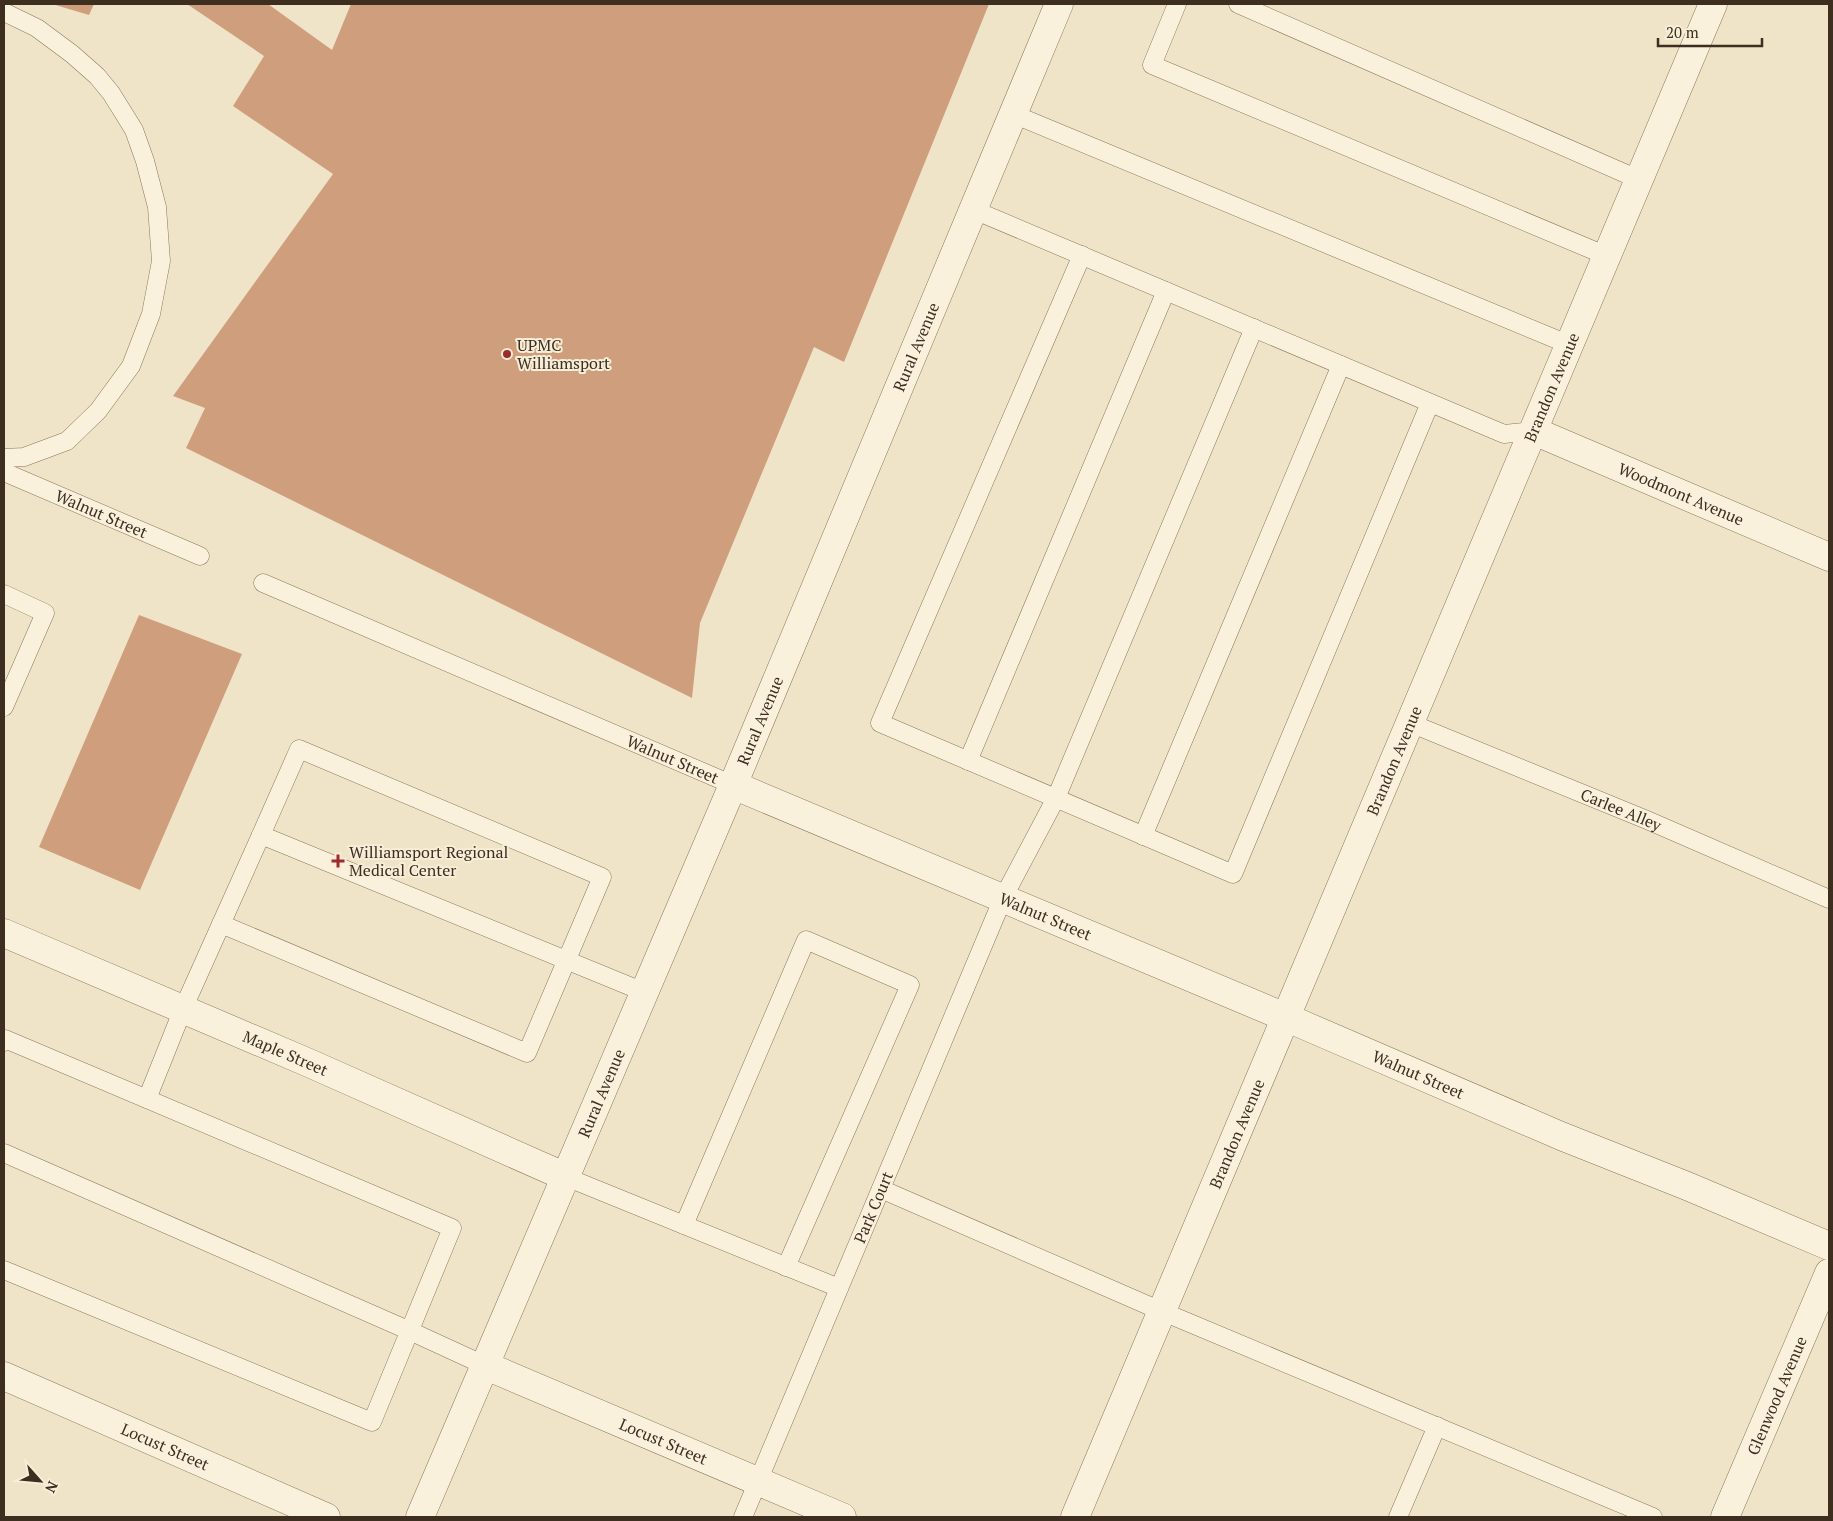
<svg xmlns="http://www.w3.org/2000/svg" width="1833" height="1521" font-family="'PT Serif',serif">
  <style>
    .building { fill: #cf9f7d }
    .lines { fill: none; stroke-linecap: round; stroke-linejoin: round }
    .service-casing { stroke: #8d765c; stroke-width: 19 }
    .minor-casing { stroke: #8d765c; stroke-width: 29 }
    .service { stroke: #faf1dc; stroke-width: 18 }
    .minor { stroke: #faf1dc; stroke-width: 28 }
    .poi-dot { fill: #9e2a2b; stroke: #f7eed8; stroke-width: 2 }
    .labels { text-anchor: middle; dominant-baseline: central; stroke-width: 4; stroke-linejoin: round; paint-order: stroke }
    .poi-label { font-size: 16px; fill: #3d2e20; stroke: #f7eed8; text-anchor: start }
    .street-label { font-size: 16px; fill: #3d2e20; stroke: #f7eed8 }
  </style>
  <rect width="100%" height="100%" fill="#f0e4c8"/>
  <path class="building" d="M52,4H94L89,15Z
    M187,4H268L332,50L351,4H989L844,362L814,347L700,623L692,698L186,448L205,408L173,396L333,174L233,106L264,56Z
    M139,615L242,654L140,890L39,847Z"/>
  <g class="lines">
    <defs>
      <g id="service">
        <path d="M1177,4L1152,65L1607,256"/>
        <path d="M1238,4L1640,180"/>
        <path d="M4,12L37,28L72,54L97,76L111,93L134,130L145,161L157,207L161,261L151,314L131,366L98,411L67,441L24,457L4,458"/>
        <path d="M1013,114L1570,345"/>
        <path d="M974,210L1504,434L1534,431"/>
        <path d="M1082,255L880,723L1233,874L1430,403"/>
        <path id="s1" d="M4,472L200,556"/>
        <path id="s2" d="M263,583L733,785"/>
        <path d="M4,594L45,613L4,707"/>
        <path id="s3" d="M1410,723L1647,820L1829,899"/>
        <path d="M968,761L1166,291"/>
        <path d="M1143,836L1341,365"/>
        <path d="M221,924L527,1053L602,877L299,749L261,835"/>
        <path d="M4,1042L5,1039L452,1228L372,1422L4,1270"/>
        <path d="M147,1099L183,1009L261,835L644,992"/>
        <path d="M4,1153L410,1331L484,1365"/>
        <path d="M566,1177L839,1288"/>
        <path d="M881,1189L1161,1311L1653,1517"/>
        <path d="M684,1225L806,940L910,985L786,1267"/>
        <path id="s4" d="M743,1517L1003,898L1056,798L1254,328"/>
        <path d="M1398,1517L1437,1426"/>
      </g>
      <g id="minor">
        <path id="s5" d="M1534,431L1829,557"/>
        <path id="s6" d="M733,785L1285,1017L1561,1136L1687,1186L1829,1246"/>
        <path id="s7" d="M4,933L309,1063L566,1177"/>
        <path id="s8" d="M484,1365L842,1517"/>
        <path id="s9" d="M4,1376L326,1517"/>
        <path id="s10" d="M420,1517L733,785L1059,4"/>
        <path id="s11" d="M1075,1517L1713,4"/>
        <path id="s12" d="M1725,1517L1829,1273"/>
      </g>
    </defs>
    <use href="#service" class="service-casing"/>
    <use href="#minor" class="minor-casing"/>
    <use href="#service" class="service"/>
    <use href="#minor" class="minor"/>
  </g>
  <g class="poi-dot">
    <circle cx="507" cy="354" r="5"/>
    <path d="M335.5 853.5h5v5h5v5h-5v5h-5v-5h-5v-5h5z"/>
  </g>
  <g class="labels">
    <g class="poi-label">
      <text x="517" y="345">UPMC<tspan x="517" dy="18">Williamsport</tspan></text>
      <text x="349" y="852">Williamsport Regional<tspan x="349" dy="18">Medical Center</tspan></text>
    </g>
    <g class="street-label">
      <text stroke="none"><textPath href="#s10" startOffset="1271">Rural Avenue</textPath></text>
      <text stroke="none"><textPath href="#s11" startOffset="1226">Brandon Avenue</textPath></text>
      <text stroke="none"><textPath href="#s5" startOffset="160">Woodmont Avenue</textPath></text>
      <text stroke="none"><textPath href="#s1" startOffset="106">Walnut Street</textPath></text>
      <text stroke="none"><textPath href="#s10" startOffset="866">Rural Avenue</textPath></text>
      <text stroke="none"><textPath href="#s2" startOffset="446">Walnut Street</textPath></text>
      <text stroke="none"><textPath href="#s11" startOffset="821">Brandon Avenue</textPath></text>
      <text stroke="none"><textPath href="#s3" startOffset="228">Carlee Alley</textPath></text>
      <text stroke="none"><textPath href="#s6" startOffset="339">Walnut Street</textPath></text>
      <text stroke="none"><textPath href="#s7" startOffset="306">Maple Street</textPath></text>
      <text stroke="none"><textPath href="#s6" startOffset="744">Walnut Street</textPath></text>
      <text stroke="none"><textPath href="#s10" startOffset="461">Rural Avenue</textPath></text>
      <text stroke="none"><textPath href="#s11" startOffset="416">Brandon Avenue</textPath></text>
      <text stroke="none"><textPath href="#s4" startOffset="336">Park Court</textPath></text>
      <text stroke="none"><textPath href="#s12" startOffset="132">Glenwood Avenue</textPath></text>
      <text stroke="none"><textPath href="#s8" startOffset="195">Locust Street</textPath></text>
      <text stroke="none"><textPath href="#s9" startOffset="176">Locust Street</textPath></text>
    </g>
  </g>
  <rect width="1833" height="1521" fill="none" stroke="#3d2e20" stroke-width="10"/>
  <g transform="translate(40 1481) rotate(117)" stroke="#f7eed8" stroke-width="4" paint-order="stroke">
  <path d="M0-4L9 19L0 12L-9 19Z" fill="#3d2e20"/>
  <text y="-8" font-size="14" font-weight="bold" text-anchor="middle" fill="#3d2e20">N</text>
  </g>
  <path d="M1658 38v8h104v-8" fill="none" stroke="#3d2e20" stroke-width="2.5"/>
  <text x="1666" y="38" font-size="15" fill="#3d2e20" stroke="#f7eed8" stroke-width="4" paint-order="stroke">20 m</text>
</svg>
